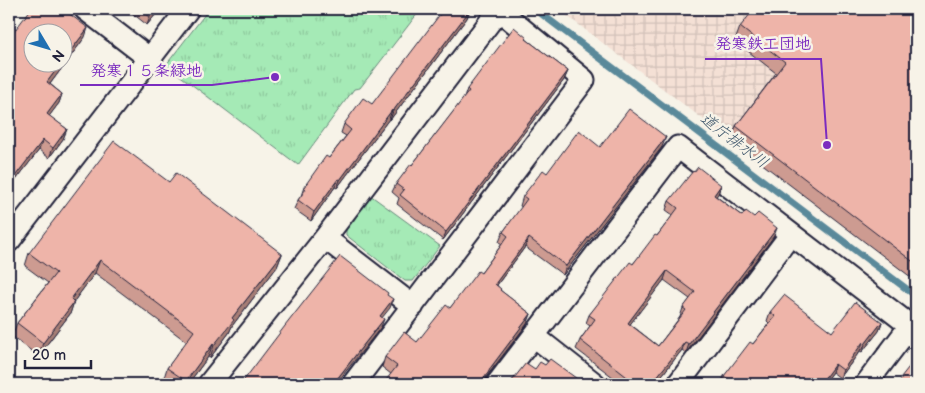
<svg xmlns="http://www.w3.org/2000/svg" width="925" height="393" font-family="'Balsamiq Sans','Klee One',sans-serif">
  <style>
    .industrial { fill: url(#industrial-grid) }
    .grass { fill: url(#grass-tufts); stroke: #648678 }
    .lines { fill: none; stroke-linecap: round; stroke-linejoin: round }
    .stream { stroke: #5a899a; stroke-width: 7 }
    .minor-casing { stroke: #22223b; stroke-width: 25 }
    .minor { stroke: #f7f3e8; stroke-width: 21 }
    .wall { fill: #cd9b91; stroke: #22223b; fill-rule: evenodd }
    .shaded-wall { fill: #a77e76; stroke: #22223b }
    .building { fill: #eeb4a9; stroke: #22223b; fill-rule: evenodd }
    .labels { text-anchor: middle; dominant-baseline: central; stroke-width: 5; stroke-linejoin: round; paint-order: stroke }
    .water-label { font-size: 16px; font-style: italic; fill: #3e566b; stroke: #f7f3e8 }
    .leader { fill: none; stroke: #7b2cbf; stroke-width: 2 }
    .callout-dot { fill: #7b2cbf; stroke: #f7f3e8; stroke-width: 2 }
    .callout-label { font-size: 16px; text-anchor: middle; font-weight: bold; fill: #7b2cbf; stroke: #f7f3e8; stroke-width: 5; stroke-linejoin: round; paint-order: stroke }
  </style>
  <defs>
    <pattern id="industrial-grid" width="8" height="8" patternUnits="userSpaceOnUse" patternTransform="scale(1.25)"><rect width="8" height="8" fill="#f4e0d5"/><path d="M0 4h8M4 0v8" fill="none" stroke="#d1c0b8"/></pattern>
    <pattern id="grass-tufts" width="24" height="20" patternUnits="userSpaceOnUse" patternTransform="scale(1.25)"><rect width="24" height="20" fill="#a5eab6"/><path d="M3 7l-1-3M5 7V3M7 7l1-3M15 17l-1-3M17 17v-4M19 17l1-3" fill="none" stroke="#8ec89d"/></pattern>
  </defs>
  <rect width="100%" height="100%" fill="#f7f3e8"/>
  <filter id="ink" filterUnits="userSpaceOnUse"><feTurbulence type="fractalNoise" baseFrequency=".02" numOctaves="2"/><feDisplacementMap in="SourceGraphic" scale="10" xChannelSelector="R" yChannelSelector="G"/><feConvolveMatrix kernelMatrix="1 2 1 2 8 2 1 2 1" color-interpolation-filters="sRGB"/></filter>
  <g filter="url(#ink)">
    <path class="industrial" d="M558,9H916V281Z"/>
    <path class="grass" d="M209,9H421L360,88L354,89L298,165L166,65Z
      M370,195L440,246L413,281H405L346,235V227Z"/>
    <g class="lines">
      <path class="stream" d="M535,9L916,296"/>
      <defs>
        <path id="minor" d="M85,9L150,59
          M791,234L916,330
          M325,238L413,306
          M9,241L188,9
          M534,336L595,384
          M209,384L325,238L499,10L584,80L353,384
          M497,384L678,147L791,234L678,384
          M866,384L910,326"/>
      </defs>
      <use href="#minor" class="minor-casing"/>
      <use href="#minor" class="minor"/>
    </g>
    <path class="wall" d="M127,9H160L147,25Z
      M916,9V281L731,140L736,126L776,73L735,41L740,27Z
      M470,10L467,18L390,120L389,119L337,188L335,187L311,221L294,209L298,200L301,196L304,187L329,158L346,136L341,133L344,124L372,104Z
      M85,37L50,84L62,94L59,103L49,116L67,129L63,139L49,158L39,150L9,189V38Z
      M526,39L568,71L564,80L443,240L397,204L399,198L392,192L396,184L412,165L464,98L467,89Z
      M600,147H662L563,275L525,247L497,285L501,291L531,314L527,324L487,376L485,382L391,374L382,367L385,357L417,342L450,308L481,273L502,244L499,242L503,232L522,207L520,206L523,196L547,173Z
      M169,182L282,254L277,267L232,326L229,333L210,358L208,357L188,384H167L163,381L167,368L187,342L95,273L74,301L70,314L38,356L12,336L17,323L48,283L25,266L29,253Z
      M721,185L718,194L716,196L742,216L774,236L686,353L682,350L655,384H622L576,349L580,340L590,326L586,323L589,315L657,236L673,215L666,210L669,201ZM664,280L690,299L683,308L680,317L658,346L630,324Z
      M770,312L832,332L882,322L879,331L862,352L860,351L840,378L832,372L823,384H721L724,376L753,344L769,323L767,321Z"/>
    <path class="shaded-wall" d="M157,9H160L147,25L150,17Z
      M470,10L467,18L390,120L393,111Z
      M88,28L85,37L44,92L47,82Z
      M568,71L564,80L443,240L446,232Z
      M62,94L59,103L44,123L47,114Z
      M392,110L389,119L337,188L340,180Z
      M67,129L63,139L49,158L53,148Z
      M666,137L662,147L563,275L566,266Z
      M43,140L39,150L9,189V184Z
      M338,179L335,187L311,221L314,212Z
      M721,185L718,194L711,203L714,195Z
      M777,228L774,236L686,353L689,344Z
      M529,238L525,247L491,293L495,284Z
      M282,254L277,267L232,326L229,333L210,358L214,345L232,318Z
      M100,260L95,273L66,312L71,299Z
      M667,271L664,280L625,331L628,323Z
      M393,299L390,308L377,324L380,316Z
      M74,302L70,314L38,356L43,343Z
      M531,314L527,324L487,376L485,382L483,384H479L491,367Z
      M384,319L381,327L336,384H333Z
      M882,322L879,331L862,352L865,344Z
      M685,342L682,350L655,384H651Z
      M863,342L860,351L840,378L843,370Z
      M213,344L208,357L188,384H185L186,381Z
      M835,364L832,372L823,384H820Z"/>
    <path class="building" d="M31,9H63L88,28L62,62V32H32V62H62L47,82L62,94L47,114L67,129L53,148L43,140L9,184V38Z
      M140,9H157L150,17Z
      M444,9H469L470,10L393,111L392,110L340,180L338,179L314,212L298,200L306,189L304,187L326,156L329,158L351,130L344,124L363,98L372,104Z
      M754,9H916V264L736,126L785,62L740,27Z
      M514,27L527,38L526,39L568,71L446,232L400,195L404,190L396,184L411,164L412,165L469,91L467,89Z
      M629,109L666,137L566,266L529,238L495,284L501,289L500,290L531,314L491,367L488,373L479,384H383L397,366L385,357L404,332L417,342L446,305L450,308L478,271L481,273L508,236L503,232L527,199L523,196L543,170L547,173L579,130L600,147Z
      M114,141L169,182L176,173L282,254L232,318L234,320L214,345L213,344L186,381L167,368L194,331L100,260L71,299L74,302L43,343L17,323L56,273L29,253Z
      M698,167L721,185L714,195L742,216L746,211L754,217L758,213L777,228L689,344L685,342L651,384H636L580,340L595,319L589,315L603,297L630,262L633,264L655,235L657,236L678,208L669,201L693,171L694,172ZM667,271L695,292L683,308L686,310L658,346L628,323Z
      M340,256L388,293L387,295L393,299L380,316L384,319L365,343L333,384H241L285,326Z
      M784,295L832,332L855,302L882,322L865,344L863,342L843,370L835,364L820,384H736L724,376L750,342L753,344L775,316L770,312Z
      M550,359L584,384H515L511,382L526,363L535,369L540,362L545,365Z
      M912,363L914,365L916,363V384H898L902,378L901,377Z
      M9,378L14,382L12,384H9Z"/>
  </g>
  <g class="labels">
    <g class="water-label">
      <text transform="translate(734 141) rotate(37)">道庁排水川</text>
    </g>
  </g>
  <path class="leader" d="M827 145L821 59H705M275 77L212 85H80"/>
  <g class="callout-dot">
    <circle cx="827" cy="145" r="5"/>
    <circle cx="275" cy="77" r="5"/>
  </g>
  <g class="callout-label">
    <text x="763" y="49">発寒鉄工団地</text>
    <text x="146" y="76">発寒１５条緑地</text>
  </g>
  <rect width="925" height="393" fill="none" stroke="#f7f3e8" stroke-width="30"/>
  <rect x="15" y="15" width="895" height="363" fill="none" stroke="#22223b" stroke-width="2" filter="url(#ink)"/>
  <g transform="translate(48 48) rotate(128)"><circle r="24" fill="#f7f3e8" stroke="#a29fa3"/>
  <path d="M0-4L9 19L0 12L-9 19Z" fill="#1f6fb2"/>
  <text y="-8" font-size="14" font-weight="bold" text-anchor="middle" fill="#22223b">N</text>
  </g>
  <path d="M25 360v8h66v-8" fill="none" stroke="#22223b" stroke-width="2.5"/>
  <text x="32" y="360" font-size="15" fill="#22223b" stroke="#f7f3e8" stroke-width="4" paint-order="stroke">20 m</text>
</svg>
